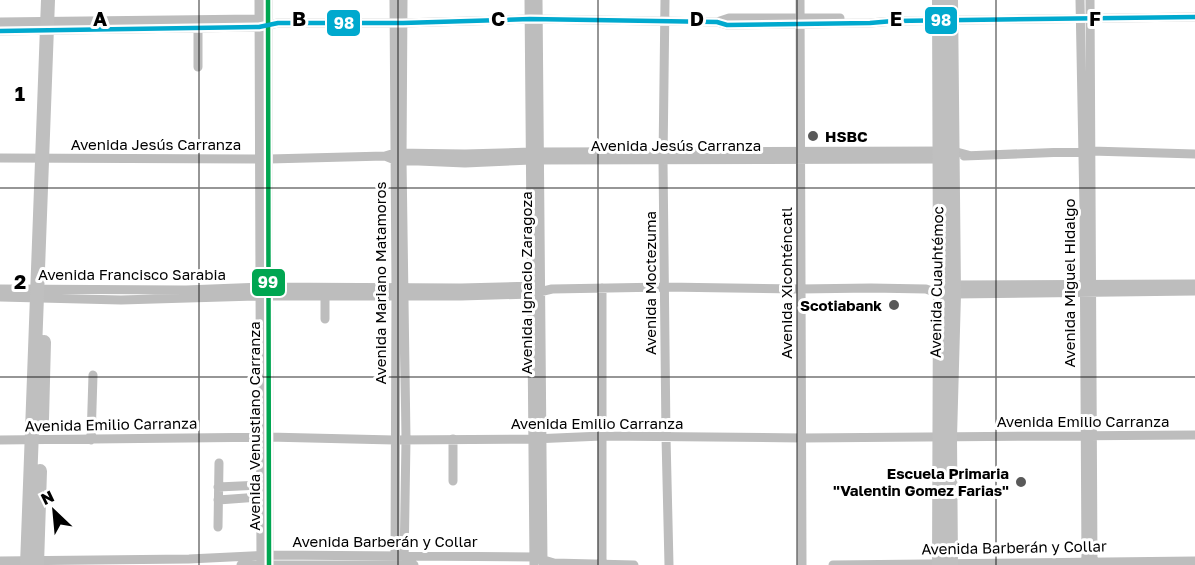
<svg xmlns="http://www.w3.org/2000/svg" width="1195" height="565" font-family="'Golos Text',sans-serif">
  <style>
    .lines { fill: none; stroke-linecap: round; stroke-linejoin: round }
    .street { stroke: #bdbdbd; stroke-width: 9 }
    .secondary { stroke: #bfbfbf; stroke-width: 14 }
    .bus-1-casing { stroke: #fff; stroke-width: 9 }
    .bus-2-casing { stroke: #fff; stroke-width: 9 }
    .bus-1 { stroke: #00a651; stroke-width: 4.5 }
    .bus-2 { stroke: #00a9ce; stroke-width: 4.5 }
    .grid { fill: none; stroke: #000; stroke-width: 1.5; stroke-opacity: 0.55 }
    .poi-dot { fill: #595959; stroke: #fff; stroke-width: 2 }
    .labels { text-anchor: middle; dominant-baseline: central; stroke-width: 6; stroke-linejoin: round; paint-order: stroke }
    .poi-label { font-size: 15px; font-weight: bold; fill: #000; stroke: #fff; text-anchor: end }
    .street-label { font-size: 15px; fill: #000; stroke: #fff }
    .grid-label { font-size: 20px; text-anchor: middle; font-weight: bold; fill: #000; stroke: #fff; stroke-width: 6; stroke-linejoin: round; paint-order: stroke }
    .line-badge { stroke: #fff; stroke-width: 2 }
    .badge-label { font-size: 16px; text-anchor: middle; font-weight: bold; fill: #fff }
  </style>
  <rect width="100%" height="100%" fill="#fff"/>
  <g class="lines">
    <path class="street" d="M259,0L261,565
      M268,0L269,565
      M394,0L396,288L395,565
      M403,0L402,160L406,439L404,565
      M529,0L534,565
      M538,0L543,563
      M665,0L663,160L666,437L669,565
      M800,0L802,565
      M1080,0L1084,209L1086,565
      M1090,0L1093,565
      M0,22L265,19
      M717,22L729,18H840
      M0,31L259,27L278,23H403L530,19L717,22L727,25L870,23L893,21L1195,17
      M198,67V21
      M385,156L395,160L465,163L531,160L944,159
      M964,156L1091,151L1195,154
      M0,158L269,159L385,156L395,153L465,154L531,152L953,151L968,155
      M948,285L1195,284
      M602,288V565
      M0,289L186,290L260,287L461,288L537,286
      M325,293V319
      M0,297L121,300L260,296H461L531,294L552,289L665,287L800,289L871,288L926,289L940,294H954L1195,291
      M0,440L268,437L394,440L533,439L602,436L802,438L1195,435
      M91,440L93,375
      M453,481V439
      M218,487L261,485
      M218,500L261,497
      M218,527L219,463
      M0,561L189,559L269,555L534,557L554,563L634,565
      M241,565H414
      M833,565L1195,561"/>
    <path class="secondary" d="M951,0L954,294L950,437L951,565
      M42,419L44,342
      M27,565L48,0
      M37,565L40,471
      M939,565L940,285L939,0"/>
    <defs>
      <path id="bus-1" d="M268,0L269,565"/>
      <path id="bus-2" d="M0,31L259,27L278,23H403L530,19L717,22L727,25L870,23L893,21L1195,17"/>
    </defs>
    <use href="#bus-1" class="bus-1-casing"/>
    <use href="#bus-2" class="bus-2-casing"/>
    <use href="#bus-1" class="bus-1"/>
    <use href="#bus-2" class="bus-2"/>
  </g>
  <path class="grid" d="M199,0V565M398,0V565M598,0V565M797,0V565M996,0V565M0,188H1195M0,377H1195"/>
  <g class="poi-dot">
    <circle cx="813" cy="136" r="6"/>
    <circle cx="894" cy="305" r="6"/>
    <circle cx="1021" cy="482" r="6"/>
  </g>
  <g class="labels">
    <g class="poi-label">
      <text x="825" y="136" text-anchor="start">HSBC</text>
      <text x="882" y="305">Scotiabank</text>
      <text x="1009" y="473">Escuela Primaria<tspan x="1009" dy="17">"Valentin Gomez Farias"</tspan></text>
    </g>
    <g class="street-label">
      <text x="156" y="144">Avenida Jesús Carranza</text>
      <text x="676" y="145">Avenida Jesús Carranza</text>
      <text x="132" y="274">Avenida Francisco Sarabia</text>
      <text transform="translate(936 282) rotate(-89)">Avenida Cuauhtémoc</text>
      <text transform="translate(380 283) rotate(-90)">Avenida Mariano Matamoros</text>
      <text transform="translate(526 283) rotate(-90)">Avenida Ignacio Zaragoza</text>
      <text transform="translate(650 283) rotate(-90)">Avenida Moctezuma</text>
      <text transform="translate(786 283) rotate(-90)">Avenida Xicohténcatl</text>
      <text transform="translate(1069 283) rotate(-90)">Avenida Miguel Hidalgo</text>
      <text x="1083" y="421">Avenida Emilio Carranza</text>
      <text x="597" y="423">Avenida Emilio Carranza</text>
      <text transform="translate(111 424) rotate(-1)">Avenida Emilio Carranza</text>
      <text transform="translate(254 426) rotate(-90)">Avenida Venustiano Carranza</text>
      <text x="385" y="541">Avenida Barberán y Collar</text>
      <text transform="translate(1014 547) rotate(-1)">Avenida Barberán y Collar</text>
    </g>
  </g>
  <g class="grid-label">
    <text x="100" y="26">A</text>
    <text x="299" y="26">B</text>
    <text x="498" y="26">C</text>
    <text x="697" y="26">D</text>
    <text x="896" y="26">E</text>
    <text x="1095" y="26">F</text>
    <text x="20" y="101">1</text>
    <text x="20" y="289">2</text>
  </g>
  <g class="line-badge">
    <rect x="924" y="6" width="34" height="29" rx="6" fill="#00a9ce"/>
    <rect x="326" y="9" width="35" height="28" rx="6" fill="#00a9ce"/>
    <rect x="251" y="268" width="35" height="29" rx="6" fill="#00a651"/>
  </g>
  <g class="badge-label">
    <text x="941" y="26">98</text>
    <text x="344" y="29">98</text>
    <text x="268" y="288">99</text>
  </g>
  <g transform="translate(54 511) rotate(334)" stroke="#ffffff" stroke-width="4.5" paint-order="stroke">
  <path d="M0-4.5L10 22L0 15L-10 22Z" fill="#000000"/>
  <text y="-9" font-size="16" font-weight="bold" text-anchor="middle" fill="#000000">N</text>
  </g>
</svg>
